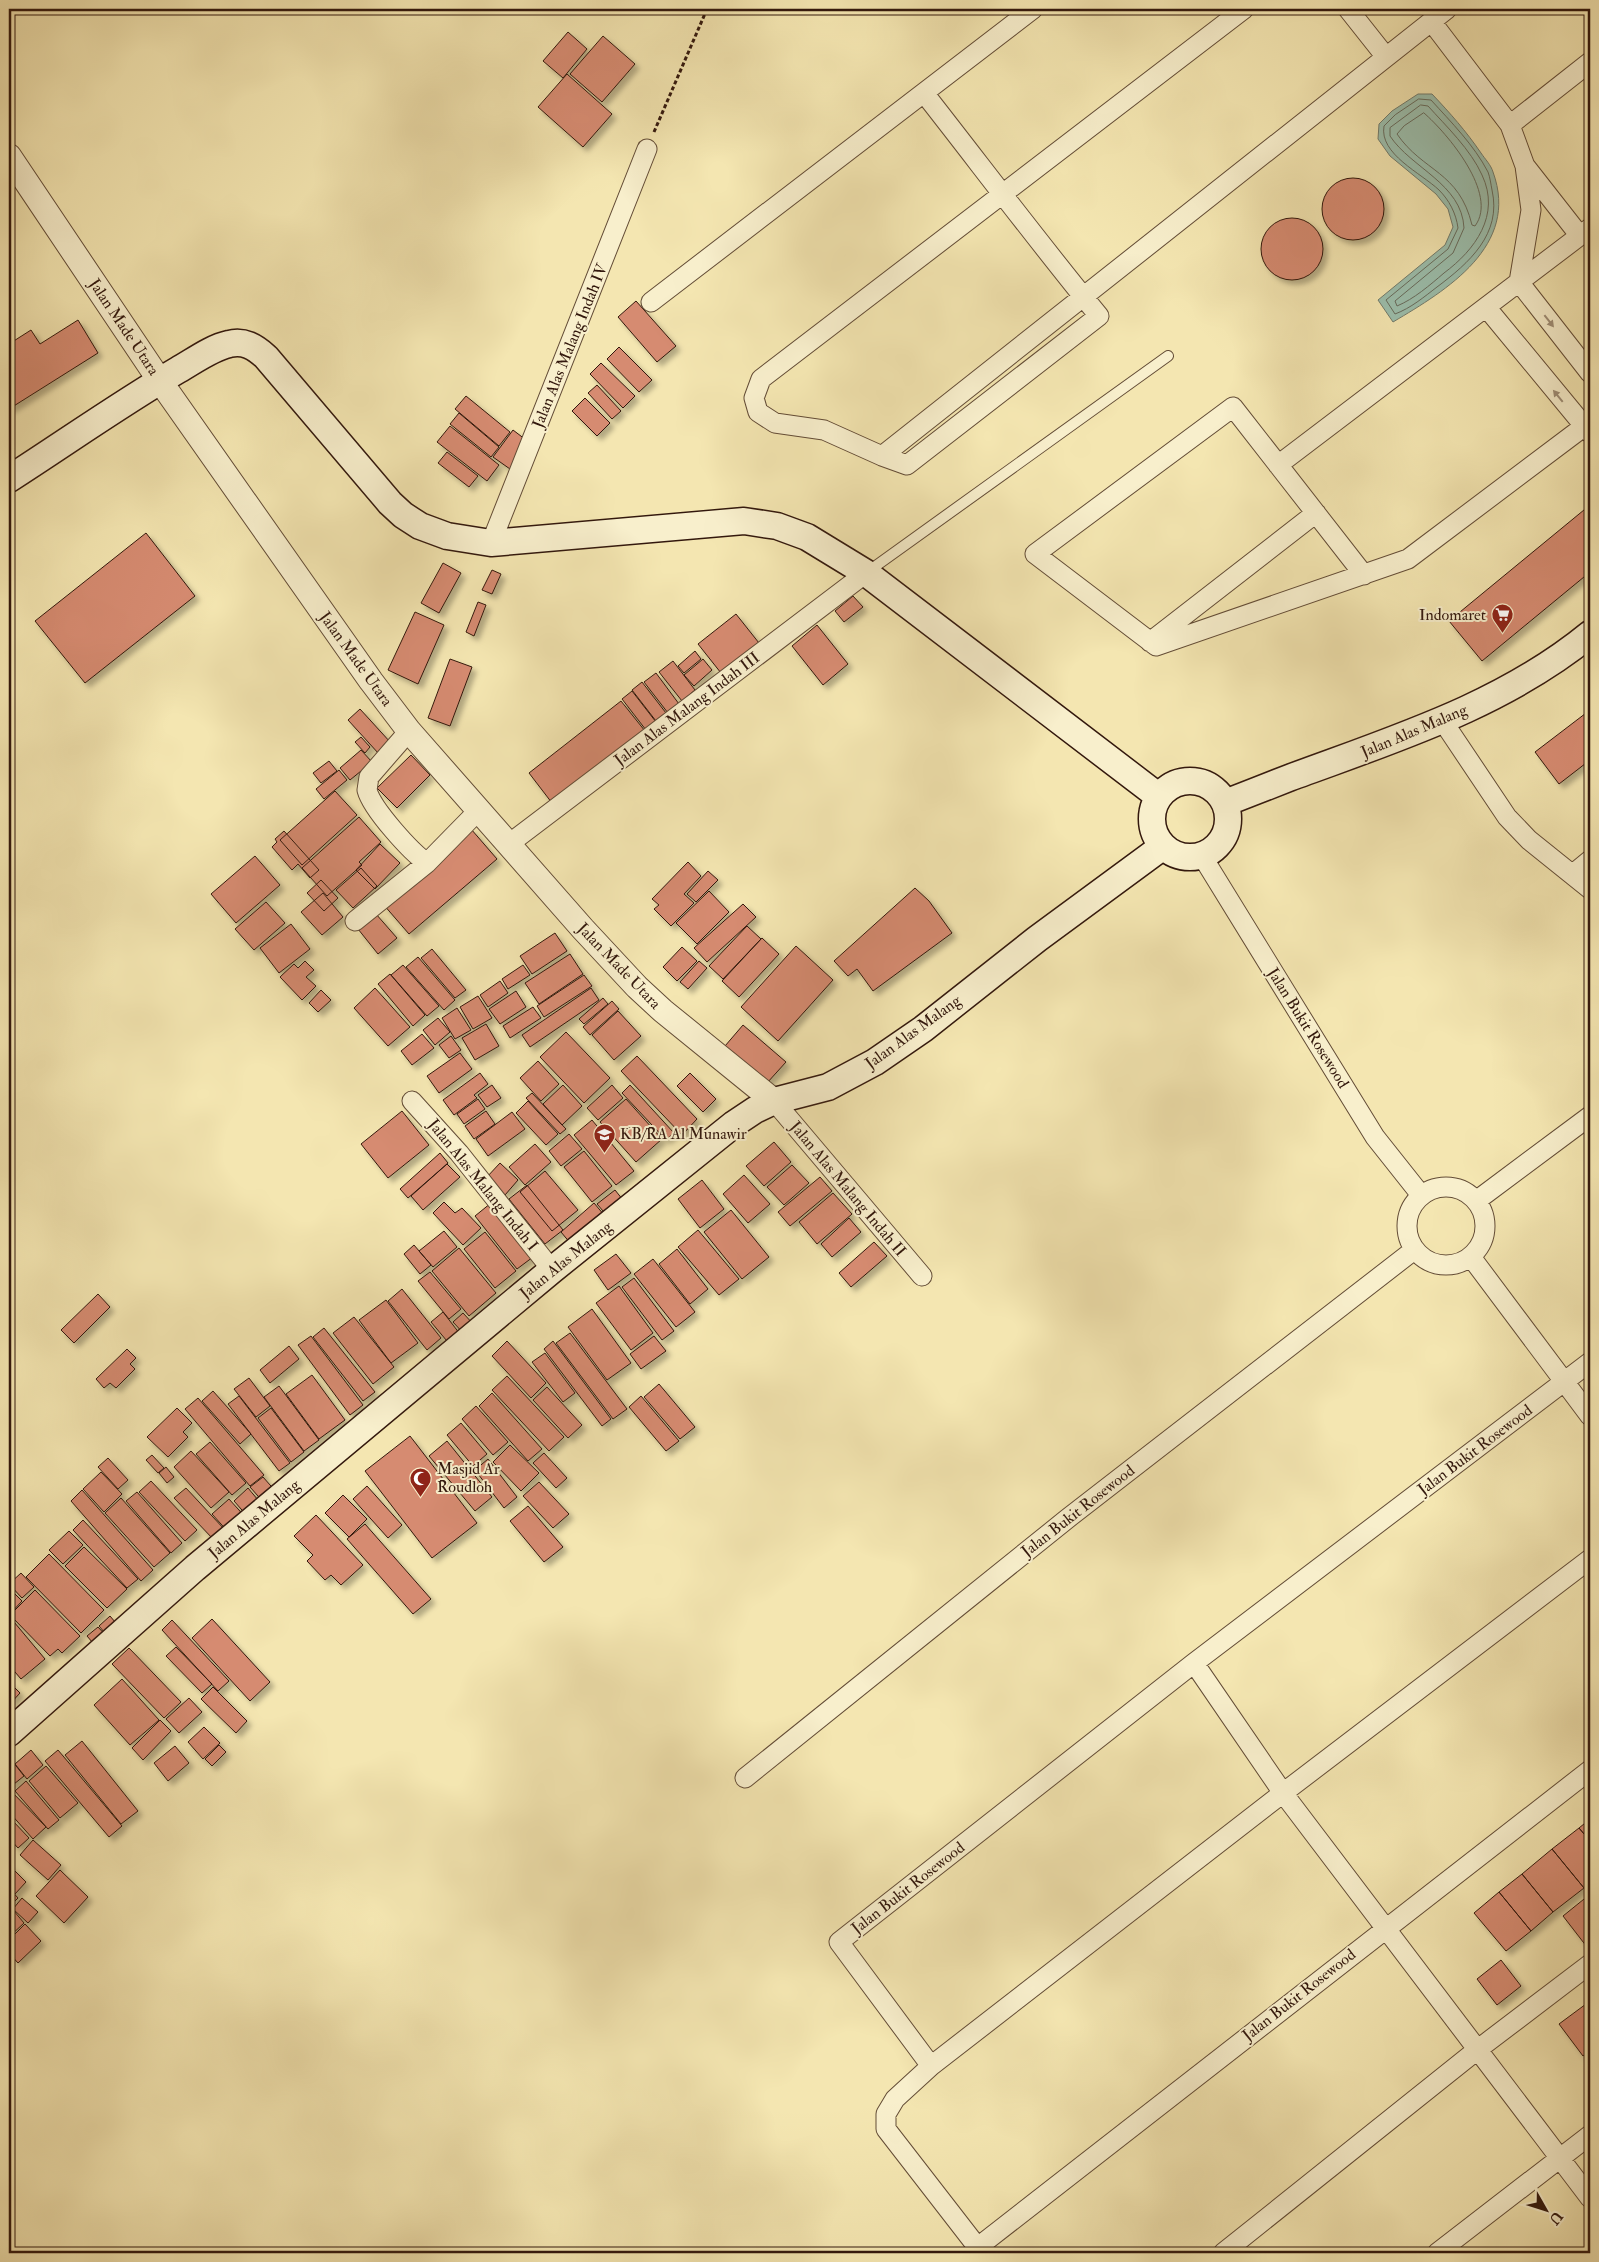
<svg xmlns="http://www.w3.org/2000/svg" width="1599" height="2262" font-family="'IM FELL Double Pica',serif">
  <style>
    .water { fill: #9cbfad; stroke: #727c6d }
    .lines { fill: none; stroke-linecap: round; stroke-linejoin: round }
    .shore { stroke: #686c5d; stroke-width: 1 }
    .building { fill: #d68b71; stroke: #33180d; filter: url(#shadow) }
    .service-casing { stroke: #634c36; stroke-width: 12 }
    .minor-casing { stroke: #634c36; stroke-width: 21 }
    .tertiary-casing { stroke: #634c36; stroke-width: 26 }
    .secondary-casing { stroke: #33180d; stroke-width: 29 }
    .path { stroke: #33180d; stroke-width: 3; stroke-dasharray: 4 2.5; stroke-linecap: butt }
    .service { stroke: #f8efcc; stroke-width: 10 }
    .minor { stroke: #f8efcc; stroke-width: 19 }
    .tertiary { stroke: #f8efcc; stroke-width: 24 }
    .secondary { stroke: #f8efcc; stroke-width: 26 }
    .oneway { fill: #9f8e76 }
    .labels { text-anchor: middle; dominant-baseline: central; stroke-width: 4; stroke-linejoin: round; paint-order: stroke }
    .street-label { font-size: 16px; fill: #33180d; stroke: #f8efcc }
    .poi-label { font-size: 16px; fill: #33180d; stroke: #f8efcc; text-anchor: start }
  </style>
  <defs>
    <filter id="shadow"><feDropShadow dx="4.5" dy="4.5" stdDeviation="2.5" flood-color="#0004"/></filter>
  </defs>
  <rect width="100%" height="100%" fill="#f4e6b1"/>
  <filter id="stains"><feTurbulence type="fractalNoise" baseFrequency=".004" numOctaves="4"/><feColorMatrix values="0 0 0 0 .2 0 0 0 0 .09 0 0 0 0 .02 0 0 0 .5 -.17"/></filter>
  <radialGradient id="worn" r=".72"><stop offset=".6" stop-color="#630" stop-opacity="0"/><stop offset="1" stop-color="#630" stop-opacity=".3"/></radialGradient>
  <path class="water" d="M1418,94H1432C1450,113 1466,131 1481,153C1485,159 1491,165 1493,172C1520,246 1447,290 1393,322L1378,300L1445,245L1453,227L1448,209L1436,194L1390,156L1378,139L1379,124L1392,111Z"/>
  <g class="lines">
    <path class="shore" d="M1419,99L1431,100C1451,122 1474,145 1488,172C1490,177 1491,185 1492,190C1502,234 1469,263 1437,287C1424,297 1411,308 1395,314L1386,300L1448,249L1458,228C1456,213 1449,200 1439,190C1421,173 1379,154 1384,126L1395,115Z
      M1421,105L1428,106C1446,126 1471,150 1482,175C1501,215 1475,250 1444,273C1430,285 1414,299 1397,306L1395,301L1453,253L1464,228C1462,184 1411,168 1390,136V128Z
      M1424,113C1447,133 1499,194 1475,226L1472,225C1459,171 1423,172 1397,134L1404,126Z"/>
  </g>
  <path class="building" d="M568,32L587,49L563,78L543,61Z
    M603,36L635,64L602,102L570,74Z
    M567,74L612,114L583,147L538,107Z
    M1322 209a31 31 0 1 1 62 0a31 31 0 1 1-62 0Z
    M1261 249a31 31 0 1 1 62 0a31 31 0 1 1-62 0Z
    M636,301L676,346L657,362L618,317Z
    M78,320L98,353L9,409V344L31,330L40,344Z
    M619,347L652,380L639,392L607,359Z
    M601,363L635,396L623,408L590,374Z
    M597,385L621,411L612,419L588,393Z
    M466,396L510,432L499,446L455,409Z
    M585,398L610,423L597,436L572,411Z
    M459,413L499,447L491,457L450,424Z
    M450,426L499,465L487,481L437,442Z
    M513,430L530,443L510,469L493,457Z
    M447,452L478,476L469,487L438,463Z
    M1590,505V572L1482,661L1449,621Z
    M146,533L195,596L85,683L35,621Z
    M443,563L461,573L439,613L421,603Z
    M492,570L501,574L492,594L482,590Z
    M853,596L863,607L844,622L835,611Z
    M478,602L486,605L474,636L466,632Z
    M415,612L444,625L418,684L388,670Z
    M736,614L759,643L721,673L698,644Z
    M817,625L848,664L823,685L792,646Z
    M695,651L701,659L684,673L678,666Z
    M450,659L472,667L450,726L428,718Z
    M703,659L712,670L694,686L684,675Z
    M673,661L695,690L682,701L659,672Z
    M656,673L679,704L668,713L644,682Z
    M642,682L666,713L656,721L632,690Z
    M632,691L656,722L646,730L622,699Z
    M621,701L645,731L552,803L529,773Z
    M360,709L391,743L379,754L348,720Z
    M1590,710V760L1559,784L1535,752Z
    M361,737L370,747L365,753L355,742Z
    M361,750L372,762L350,780L340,768Z
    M411,755L430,775L397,808L377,788Z
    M329,761L337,771L321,783L313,773Z
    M339,770L347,780L324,799L316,789Z
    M335,791L357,815L302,865L280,840Z
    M359,817L381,842L359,862L362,865L327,896L302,868Z
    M471,829L497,859L409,934L383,904Z
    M284,831L319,870L310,878L298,864L292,870L272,847L277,842L275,839Z
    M380,844L400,863L375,889L356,870Z
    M255,856L280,885L236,923L211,894Z
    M688,862L701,876L684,894L694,903L671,926L654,909L659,905L652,899Z
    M361,868L377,886L353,908L336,890Z
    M708,871L718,880L696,902L687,894Z
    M321,880L338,898L324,911L307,893Z
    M915,888L929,901L952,933L873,991L857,969L848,976L834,961Z
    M709,891L729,912L697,944L676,923Z
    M323,893L343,917L322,935L301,912Z
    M266,902L285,923L254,950L235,929Z
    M743,904L756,917L707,962L694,948Z
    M376,914L397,938L378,954L358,929Z
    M291,924L310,949L279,973L260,948Z
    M747,926L761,939L723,979L709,966Z
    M555,933L567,951L532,974L520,956Z
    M762,938L779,954L739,997L722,981Z
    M796,946L833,980L778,1041L741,1007Z
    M682,947L697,961L677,981L663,967Z
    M432,949L466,990L455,998L421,958Z
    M570,954L583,974L539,1004L525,983Z
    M418,957L455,1000L444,1010L406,967Z
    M305,961L314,970L306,977L316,986L302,1000L280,977L294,964L298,968Z
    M699,961L707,968L688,989L680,982Z
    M403,965L439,1006L427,1016L391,975Z
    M523,965L530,975L508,989L502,979Z
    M390,974L425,1015L413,1026L378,984Z
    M584,975L592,986L544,1017L537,1006Z
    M500,981L508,993L488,1007L480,995Z
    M375,988L410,1027L388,1046L354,1008Z
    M591,988L599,1000L530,1047L522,1035Z
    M321,990L331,1000L318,1012L309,1003Z
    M516,991L526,1007L500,1024L489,1009Z
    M478,996L492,1018L473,1029L460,1007Z
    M603,998L608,1004L584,1024L579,1019Z
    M612,1001L619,1009L590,1035L583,1027Z
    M533,1007L541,1018L510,1038L503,1026Z
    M457,1008L471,1030L455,1039L442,1018Z
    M618,1011L641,1036L614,1060L592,1035Z
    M438,1018L450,1032L435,1045L423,1030Z
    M486,1024L499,1046L475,1060L462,1038Z
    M743,1025L786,1062L767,1083L725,1046Z
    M566,1032L610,1078L584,1103L540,1057Z
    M422,1034L434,1048L412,1065L401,1051Z
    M451,1036L461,1050L449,1058L439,1045Z
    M460,1053L472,1069L439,1093L427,1076Z
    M637,1056L697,1119L682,1135L621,1071Z
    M538,1061L559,1084L541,1101L520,1078Z
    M480,1073L488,1084L474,1095L477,1098L454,1115L443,1100Z
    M690,1073L716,1099L703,1112L677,1086Z
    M492,1085L501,1098L487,1107L478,1095Z
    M563,1085L582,1106L562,1125L543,1104Z
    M612,1085L623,1098L598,1120L587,1108Z
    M630,1085L674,1133L666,1140L622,1093Z
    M532,1093L566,1129L560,1134L526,1098Z
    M478,1099L485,1109L464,1124L457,1114Z
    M626,1099L662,1139L636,1162L600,1122Z
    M528,1101L558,1134L546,1145L516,1113Z
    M402,1111L429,1145L388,1178L361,1144Z
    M486,1111L495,1124L474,1139L465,1126Z
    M512,1112L525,1129L488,1156L476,1139Z
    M592,1120L634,1171L616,1185L574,1135Z
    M569,1134L582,1149L561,1166L549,1151Z
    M774,1142L791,1162L764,1186L746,1166Z
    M535,1144L551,1162L525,1185L509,1167Z
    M584,1151L612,1186L592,1202L564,1167Z
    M440,1153L448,1163L408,1198L400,1189Z
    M500,1163L518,1180L505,1195L486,1178Z
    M447,1164L460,1177L423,1210L411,1196Z
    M792,1165L809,1183L784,1205L767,1187Z
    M545,1171L578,1210L552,1231L520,1192Z
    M744,1175L770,1204L748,1223L723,1194Z
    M820,1177L832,1191L790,1226L778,1212Z
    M702,1180L724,1209L700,1228L678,1199Z
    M527,1185L563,1230L545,1244L509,1199Z
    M615,1190L627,1205L610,1219L597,1204Z
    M833,1193L852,1214L817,1244L799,1222Z
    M444,1202L455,1213L462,1208L481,1228L463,1245L433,1213Z
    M491,1203L533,1257L517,1269L475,1216Z
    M594,1203L610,1222L576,1250L561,1232Z
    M731,1210L769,1257L742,1279L704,1232Z
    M849,1218L861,1232L832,1257L821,1244Z
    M698,1230L739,1279L719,1295L678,1247Z
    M444,1231L457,1247L433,1267L419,1251Z
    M485,1232L516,1271L495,1288L464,1249Z
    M874,1242L887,1256L851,1287L839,1273Z
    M414,1245L431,1265L420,1274L404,1254Z
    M459,1248L496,1293L469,1316L432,1271Z
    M677,1249L708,1289L690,1304L659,1264Z
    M616,1254L631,1273L608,1290L594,1270Z
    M653,1259L695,1312L676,1327L634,1274Z
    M430,1272L461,1309L449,1319L418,1281Z
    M634,1278L674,1331L662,1340L622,1287Z
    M619,1286L653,1333L631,1350L596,1303Z
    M402,1289L441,1338L427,1350L388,1301Z
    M98,1294L110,1307L74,1343L61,1330Z
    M386,1300L418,1343L391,1363L359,1320Z
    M592,1309L631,1363L607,1380L568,1327Z
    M443,1312L463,1338L452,1347L431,1322Z
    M463,1313L475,1326L465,1335L453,1322Z
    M354,1317L394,1367L373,1384L333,1333Z
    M324,1328L375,1392L363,1401L313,1337Z
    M570,1333L627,1409L613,1419L556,1343Z
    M311,1336L363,1405L350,1415L298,1345Z
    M654,1336L666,1351L641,1369L630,1354Z
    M507,1341L546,1383L531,1398L492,1356Z
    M553,1341L611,1419L602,1426L544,1349Z
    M289,1346L299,1359L270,1383L260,1370Z
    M127,1349L136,1358L130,1364L135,1369L116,1388L110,1383L104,1388L96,1379Z
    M545,1353L575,1393L563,1402L532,1362Z
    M312,1375L345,1420L319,1439L286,1394Z
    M507,1376L564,1437L549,1451L492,1390Z
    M249,1378L270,1406L256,1417L234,1389Z
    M659,1384L695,1427L680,1439L644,1397Z
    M279,1386L319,1440L304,1451L264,1397Z
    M547,1387L582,1425L568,1438L533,1400Z
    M213,1391L251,1434L240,1444L202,1401Z
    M492,1393L542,1449L528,1461L479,1406Z
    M239,1396L290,1463L279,1471L228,1404Z
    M641,1396L679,1441L666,1451L629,1407Z
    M198,1398L264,1475L250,1486L185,1409Z
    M476,1406L508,1442L493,1455L462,1419Z
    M177,1408L192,1423L183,1432L188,1437L168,1457L147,1437Z
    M271,1408L304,1452L291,1462L258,1418Z
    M461,1423L487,1454L473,1466L447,1435Z
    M410,1436L477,1523L432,1558L365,1471Z
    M447,1441L492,1497L475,1511L429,1456Z
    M210,1442L246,1483L232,1495L196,1454Z
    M510,1445L539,1473L521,1491L493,1462Z
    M191,1451L229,1492L211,1508L174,1467Z
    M544,1453L567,1478L556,1488L533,1463Z
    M152,1455L164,1468L158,1473L146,1460Z
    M108,1458L128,1480L118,1489L98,1467Z
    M488,1459L517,1497L504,1508L475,1470Z
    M166,1467L174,1477L167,1483L159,1473Z
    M101,1472L122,1494L104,1512L83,1489Z
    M263,1477L278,1494L266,1505L250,1487Z
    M151,1481L197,1530L185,1541L139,1492Z
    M539,1482L569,1514L553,1528L523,1496Z
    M367,1486L402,1525L388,1538L353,1499Z
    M186,1488L225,1530L214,1540L174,1498Z
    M248,1488L263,1506L249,1518L234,1501Z
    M82,1490L153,1570L141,1581L71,1501Z
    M137,1492L182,1543L171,1553L126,1501Z
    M343,1495L367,1519L349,1537L325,1513Z
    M121,1498L170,1553L154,1567L105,1513Z
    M229,1499L247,1519L230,1534L212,1514Z
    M528,1506L563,1547L544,1562L510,1521Z
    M316,1515L363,1565L341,1585L331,1575L325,1580L307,1561L313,1555L294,1536Z
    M83,1520L138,1579L127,1588L73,1530Z
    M365,1524L431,1599L413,1614L347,1539Z
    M69,1531L83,1545L63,1564L49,1550Z
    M84,1547L127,1589L107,1608L65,1566Z
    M49,1554L104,1610L81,1633L26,1577Z
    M21,1573L34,1587L22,1598L9,1584Z
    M9,1588L22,1601L10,1614L9,1613Z
    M35,1590L80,1636L62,1653L58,1649L50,1656L10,1615Z
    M9,1616L45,1659L21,1679L9,1665Z
    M110,1616L121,1629L110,1639L99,1626Z
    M212,1619L270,1682L250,1701L192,1638Z
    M172,1620L229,1681L218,1691L162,1630Z
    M98,1627L109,1639L98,1649L87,1636Z
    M176,1647L212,1684L202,1693L166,1656Z
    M129,1648L181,1702L164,1718L112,1664Z
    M122,1679L159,1720L130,1745L94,1705Z
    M9,1682L20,1693L9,1705Z
    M213,1687L247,1721L236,1733L201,1699Z
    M189,1698L202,1712L179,1733L166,1719Z
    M160,1720L171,1731L143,1760L132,1748Z
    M204,1727L220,1743L203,1759L188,1742Z
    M82,1741L138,1811L121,1824L65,1755Z
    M219,1745L226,1752L212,1766L205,1759Z
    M175,1746L189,1763L168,1781L154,1763Z
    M31,1750L43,1765L27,1779L15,1764Z
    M58,1750L122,1826L109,1837L45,1761Z
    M9,1757L24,1776L9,1788Z
    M46,1766L78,1803L60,1818L29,1781Z
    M26,1781L59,1820L48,1829L15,1791Z
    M9,1789L46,1827L33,1839L9,1812Z
    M1590,1819V1841L1579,1828Z
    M12,1820L29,1838L18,1848L9,1838V1823Z
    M1579,1828L1590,1841V1883L1584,1888L1552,1849Z
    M33,1840L61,1865L48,1880L20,1855Z
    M1552,1849L1584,1888L1553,1912L1522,1874Z
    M9,1865L26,1882L15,1894L9,1888Z
    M60,1870L88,1897L64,1923L36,1896Z
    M1522,1874L1553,1912L1531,1931L1499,1892Z
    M9,1888L18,1898L10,1906L9,1905Z
    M1499,1892L1531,1931L1506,1951L1474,1913Z
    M1589,1895L1590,1944L1587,1947L1563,1916Z
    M22,1898L38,1912L28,1923L13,1909Z
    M14,1911L24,1923L9,1937V1916Z
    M25,1924L41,1941L18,1963L9,1953V1940Z
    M1501,1960L1521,1986L1497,2005L1477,1979Z
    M1586,2004L1590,2009V2050L1583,2056L1559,2024Z"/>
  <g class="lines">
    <defs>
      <path id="service" d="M866,573L1168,356"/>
      <path id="minor" d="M1348,9L1386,57
        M1431,21L1510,125L1525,166L1531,210L1519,282L1590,373
        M924,93C982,167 1039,243 1099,316L907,465L882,456L824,430L775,423L758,412L754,398L761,379L1244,9
        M1510,125L1590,62
        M1526,167L1580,236
        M651,302L1033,9
        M1486,307L1590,433
        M882,456L1447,9
        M1278,465L1590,228
        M491,543L647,149
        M1364,575L1233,407L1035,554L1156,646L1408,559L1590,422
        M1150,642L1316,513
        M1442,720L1507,817L1529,840L1590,889
        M409,731L369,777L367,790C372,809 411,852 427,863
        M509,844L866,573
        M1202,856L1375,1137L1421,1195
        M1573,874L1590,860
        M355,921L427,863L478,811
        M412,1101L459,1153L552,1270
        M774,1101L922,1276
        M1407 1226a39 39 0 1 1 78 0a39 39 0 1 1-78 0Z
        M1476,1201L1590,1116
        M1471,1257L1590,1416
        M1194,1663L1283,1793L1590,2198
        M745,1778L1067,1519L1414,1250
        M931,2066L1283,1793L1590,1559
        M978,2247L1590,1770
        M982,2253L886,2129V2114L895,2099L931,2066L839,1942L1194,1663L1590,1362
        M1223,2253L1477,2050L1590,1964
        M1437,2253L1590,2135"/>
      <path id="tertiary" d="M9,156L160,381L371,681L409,731L583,929L637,987L663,1011L774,1101"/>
      <path id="secondary" d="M9,479C65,443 120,404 178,370C194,361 211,348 229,344C244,340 255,347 266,357L390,503L403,515L420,526L447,536L491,543L744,521L777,526L807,537L866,573L1158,796
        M1152 819a38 38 0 1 1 76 0a38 38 0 1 1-76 0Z
        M1225,803C1246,795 1268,786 1289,778C1394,739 1502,706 1590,634
        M9,1733L195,1568L552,1270L734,1124L755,1110L774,1101L828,1087L875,1062L923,1029L1037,939L1162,847"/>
    </defs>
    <use href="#service" class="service-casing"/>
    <use href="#minor" class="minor-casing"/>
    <use href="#tertiary" class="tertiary-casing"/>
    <use href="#secondary" class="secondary-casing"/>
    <path class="path" d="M654,132L707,9"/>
    <use href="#service" class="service"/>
    <use href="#minor" class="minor"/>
    <use href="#tertiary" class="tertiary"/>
    <use href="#secondary" class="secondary"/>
  </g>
  <defs><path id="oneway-solid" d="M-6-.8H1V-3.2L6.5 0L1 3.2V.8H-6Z" transform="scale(1.25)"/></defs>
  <g class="oneway">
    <use href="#oneway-solid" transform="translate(1549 321) rotate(52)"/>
    <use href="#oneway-solid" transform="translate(1558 396) rotate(-129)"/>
  </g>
  <defs>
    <symbol id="supermarket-pin" viewBox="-11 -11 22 30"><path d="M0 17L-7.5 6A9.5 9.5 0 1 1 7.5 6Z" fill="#8f2418" stroke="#f8efcc"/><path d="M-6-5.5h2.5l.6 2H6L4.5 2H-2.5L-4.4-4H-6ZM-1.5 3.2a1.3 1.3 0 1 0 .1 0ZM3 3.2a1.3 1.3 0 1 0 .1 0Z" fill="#fff"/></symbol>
    <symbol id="school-pin" viewBox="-11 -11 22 30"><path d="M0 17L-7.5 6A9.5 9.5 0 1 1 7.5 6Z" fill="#8f2418" stroke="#f8efcc"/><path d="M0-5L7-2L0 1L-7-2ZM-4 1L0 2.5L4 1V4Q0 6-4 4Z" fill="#fff"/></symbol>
    <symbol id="mosque-pin" viewBox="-11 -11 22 30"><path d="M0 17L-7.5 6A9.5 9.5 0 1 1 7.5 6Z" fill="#8f2418" stroke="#f8efcc"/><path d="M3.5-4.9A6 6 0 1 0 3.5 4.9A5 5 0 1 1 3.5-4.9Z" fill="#fff"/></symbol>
  </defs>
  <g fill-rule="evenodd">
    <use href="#supermarket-pin" x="1490" y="602" width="25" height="34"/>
    <use href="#school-pin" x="592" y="1122" width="25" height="34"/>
    <use href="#mosque-pin" x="408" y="1466" width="25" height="34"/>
  </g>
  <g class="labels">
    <g class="street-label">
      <text transform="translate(124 327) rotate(56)">Jalan Made Utara</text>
      <text transform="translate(570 346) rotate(-68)">Jalan Alas Malang Indah IV</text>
      <text transform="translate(356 659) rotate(54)">Jalan Made Utara</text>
      <text transform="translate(687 709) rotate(-37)">Jalan Alas Malang Indah III</text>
      <text transform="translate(1414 731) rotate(-23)">Jalan Alas Malang</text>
      <text transform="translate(619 966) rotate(46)">Jalan Made Utara</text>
      <text transform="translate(1308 1028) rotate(58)">Jalan Bukit Rosewood</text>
      <text transform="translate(913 1032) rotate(-36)">Jalan Alas Malang</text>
      <text transform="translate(483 1185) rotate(51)">Jalan Alas Malang Indah I</text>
      <text transform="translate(848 1189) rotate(50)">Jalan Alas Malang Indah II</text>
      <text transform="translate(566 1260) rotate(-39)">Jalan Alas Malang</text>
      <text transform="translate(1475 1450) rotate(-37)">Jalan Bukit Rosewood</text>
      <text transform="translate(1078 1511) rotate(-38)">Jalan Bukit Rosewood</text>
      <text transform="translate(254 1519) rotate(-40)">Jalan Alas Malang</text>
      <text transform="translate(908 1888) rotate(-38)">Jalan Bukit Rosewood</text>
      <text transform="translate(1299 1995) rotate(-38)">Jalan Bukit Rosewood</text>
    </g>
    <g class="poi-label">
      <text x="1486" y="615" text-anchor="end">Indomaret</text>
      <text x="620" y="1134">KB/RA Al Munawir</text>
      <text x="437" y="1469">Masjid Ar<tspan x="437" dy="18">Roudloh</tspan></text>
    </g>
  </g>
  <rect width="1599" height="2262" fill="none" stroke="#f4e6b1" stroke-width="30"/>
  <rect x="10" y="10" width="1579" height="2242" fill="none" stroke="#33180d" stroke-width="2.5"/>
  <rect x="15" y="15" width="1569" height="2232" fill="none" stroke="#33180d"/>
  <g transform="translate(1546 2210) rotate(129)" stroke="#f8efcc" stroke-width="4" paint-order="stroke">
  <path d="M0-4L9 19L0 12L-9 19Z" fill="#33180d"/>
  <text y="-8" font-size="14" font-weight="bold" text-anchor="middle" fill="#33180d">U</text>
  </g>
  <rect width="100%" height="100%" filter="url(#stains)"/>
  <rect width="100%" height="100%" fill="url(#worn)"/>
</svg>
